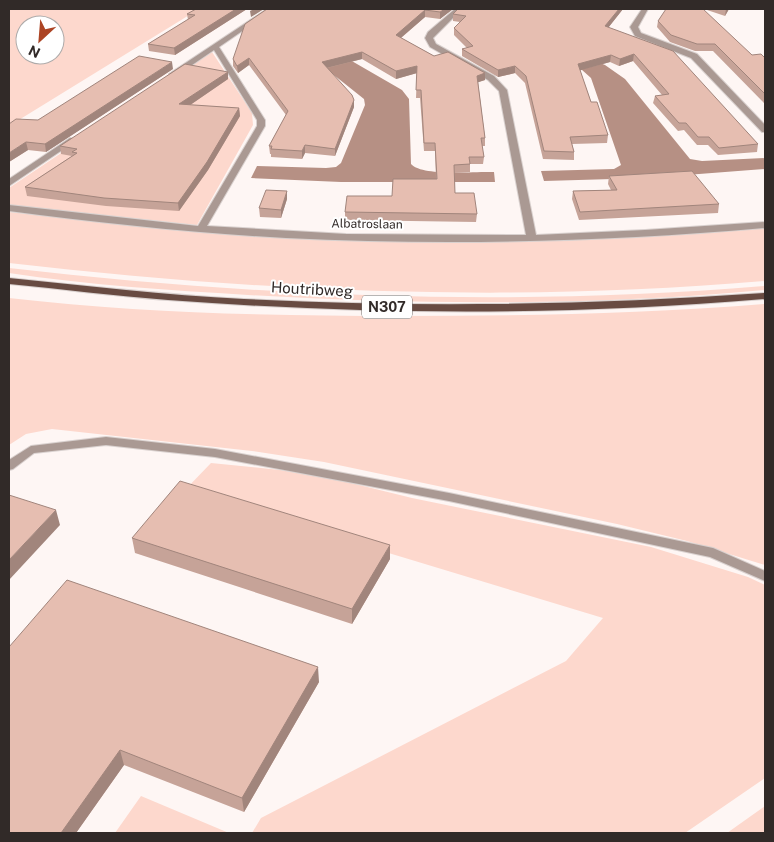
<svg xmlns="http://www.w3.org/2000/svg" width="774" height="842" font-family="'Public Sans',sans-serif">
  <style>
    .green { fill: #fdd8cd; fill-rule: evenodd }
    .water { fill: #b69084 }
    .lines { fill: none; stroke-linecap: round; stroke-linejoin: round }
    .lane-casing { stroke: #d9d1cf; stroke-width: 2 }
    .street-casing { stroke: #d9d1cf; stroke-width: 2 }
    .primary-casing { stroke: #d9d1cf; stroke-width: 2 }
    .lane { fill: #aa9993; fill-rule: evenodd }
    .street { fill: #aa9993; fill-rule: evenodd }
    .primary { fill: #684b42; fill-rule: evenodd }
    .wall { fill: #c6a398 }
    .shaded-wall { fill: #a1857c }
    .building { fill: #e6beb1; stroke: #a1857c }
    .labels { text-anchor: middle; dominant-baseline: central; stroke-width: 4; stroke-linejoin: round; paint-order: stroke }
    .far-street-label { font-size: 12px; fill: #312a28; stroke: #fff }
    .shield { fill: #fff; stroke: #6f6a68; stroke-width: 1 }
    .shield-label { font-size: 14px; font-weight: bold; fill: #312a28 }
    .street-label { font-size: 15px; fill: #312a28; stroke: #fff }
  </style>
  <rect width="100%" height="100%" fill="#fef6f4"/>
  <path class="green" d="M9,9H199L9,126ZM25,25H55V55H25Z
    M212,52L252,113L253,125L197,225L9,205V188Z
    M9,212L174,230L388,240L726,231L765,227V281C513,303 260,292 9,263Z
    M9,268C260,297 513,307 765,286V290C594,306 420,305 248,295C168,290 88,285 9,273Z
    M9,298C139,313 269,316 400,316C522,316 643,314 765,304V565L687,541L617,524L324,462L252,451L52,429L26,434L9,445Z
    M211,463L280,470L347,482L412,498L651,547L748,577L765,585V778L685,833H252L261,818L566,661L603,618L184,491Z
    M141,796L229,833H115Z
    M765,806V833H727Z"/>
  <path class="water" d="M365,9L331,49L402,90L409,99L411,164C423,177 475,171 494,172L495,182H341L251,178L257,166L326,168L336,167L341,163L365,105L364,99L310,56Z
    M553,44L605,65L625,79L690,159L702,161L765,158V169L647,178L544,181L541,171L614,169L621,165L591,78Z"/>
  <g class="lines">
    <defs>
      <path id="lane" d="M106,437L215,449L449,493L713,548L765,571V581L710,557L449,501L215,457L106,445L34,453L13,469L9,470V460L31,446Z"/>
      <path id="street" d="M267,9H274L219,47L265,120V126L207,226L346,234L526,235L499,91L488,80L430,47L425,38L428,32L455,9H462L433,38L436,44L494,76L507,90L536,235L645,230L765,222V228C606,242 445,246 286,238C193,233 101,223 9,211V205L198,226L257,126V120L214,50L176,76L169,74Z
        M642,9H648L638,27L641,33L697,54L765,125V132H762L691,58L635,36L630,27Z
        M70,138L77,140L9,186V179Z"/>
      <path id="primary" d="M9,278C87,286 165,295 244,299C418,308 591,305 765,293V299C567,316 367,315 168,300C115,296 62,289 9,284Z"/>
    </defs>
    <use href="#lane" class="lane-casing"/>
    <use href="#street" class="street-casing"/>
    <use href="#primary" class="primary-casing"/>
    <use href="#lane" class="lane"/>
    <use href="#street" class="street"/>
    <use href="#primary" class="primary"/>
  </g>
  <path class="wall" d="M196,9H247L175,55L149,51L148,44L188,20L187,14Z
    M267,9H453L440,19L425,17L401,38L434,56L485,73V80L478,82L485,138V146H482L484,157L483,164H470V172L454,173L455,193L477,214L476,222L345,220V212L392,196L436,179L435,151H424L420,98H416L417,73L396,79L362,59L327,68L354,100V107L335,156L305,153L302,159L271,157V154H270L269,146L286,115L249,65L238,73L233,66V59Z
    M458,9H623L608,28L758,144L757,152L718,155L708,145H697L684,130L678,131L653,103L655,96L662,95L633,61L619,66L610,62L580,70L591,102L608,135L607,143L572,144L574,152V160L543,159L525,83L515,73L498,77L462,56V49L467,48L454,35V28L460,22L453,21V14Z
    M704,9H729L725,16Z
    M658,21L752,55L765,58V104L713,51H695L670,42L657,27Z
    M173,69L46,152L28,150L9,162L38,120Z
    M228,72V79L190,105L239,108L240,116L208,170L179,211L106,206L27,196L25,187L72,156L61,154L60,146Z
    M609,176L719,204L718,213L579,220L572,199L573,191L611,190L608,184Z
    M287,191V199L281,218L260,217L259,208Z
    M132,538L390,559L352,624L135,553Z
    M67,580L319,682L244,812L124,765L76,833H9Z"/>
  <path class="shaded-wall" d="M236,9H247L175,55L174,48Z
    M254,9H264L251,17L250,11Z
    M445,9H453L440,19V12Z
    M619,9H623L604,33L605,26Z
    M726,9H729L725,16Z
    M425,10V17L396,42V35Z
    M362,52V59L322,69V62Z
    M634,54L633,61L619,66L620,59Z
    M611,55L610,62L578,71V64Z
    M249,58V65L238,73L237,66Z
    M172,62L173,69L46,152L45,144Z
    M417,66V73L396,79V71Z
    M515,66V73L498,77V70Z
    M228,72V79L180,112L179,104Z
    M485,73V80L476,83L477,76Z
    M354,100V107L335,156V149Z
    M239,108L240,116L208,170L179,211L178,203Z
    M26,142L28,150L9,162V153Z
    M305,145V153L302,159V151Z
    M287,191V199L281,218V210Z
    M56,510L60,525L9,580V560Z
    M390,545V559L352,624V609Z
    M318,667L319,682L244,812L242,798Z
    M120,750L124,765L76,833H61Z"/>
  <path class="building" d="M196,9H236L174,48L148,44L195,15L187,14Z
    M267,9H445L440,12L425,10L396,35L434,56L448,52L485,73L477,76L485,138H481L484,157H469L470,164L454,165L455,193H474L477,214L345,212L347,196H392L393,179H437L435,143H424L421,90H416L417,66L396,71L362,52L322,62L352,95L354,100L335,149L305,145L302,151L271,149L272,146H269L288,111L249,58L237,66L233,59L245,24Z
    M458,9H619L605,26L673,51L758,144L719,148L709,137H698L686,123H679L655,96L669,94L634,54L620,59L611,55L578,64L591,102H597L608,135L570,137L574,152L544,151L526,76L515,66L498,70L462,49L473,46L454,28L466,16L453,14Z
    M666,9H703L752,55L761,54L765,58V94L715,44H697L671,35L658,21Z
    M139,56L172,62L45,144L26,142L9,153V124L16,119L38,120Z
    M185,64L228,72L179,104L239,108L207,162L178,203L104,198L25,187L77,153L72,152L77,149L60,146Z
    M692,171L719,204L580,212L573,191L617,190L609,176Z
    M266,190L287,191L281,210L259,208Z
    M180,481L390,545L352,609L132,538Z
    M9,495L56,510L9,560Z
    M67,580L318,667L242,798L120,750L61,833H9V647Z"/>
  <g class="labels">
    <g class="far-street-label">
      <text transform="translate(367 224) rotate(1)">Albatroslaan</text>
    </g>
    <rect class="shield" x="362" y="295.5" width="50" height="23" rx="4"/>
    <g class="shield-label">
      <text x="387" y="307">N307</text>
    </g>
    <g class="street-label">
      <text transform="translate(312 289) rotate(3)">Houtribweg</text>
    </g>
  </g>
  <rect width="774" height="842" fill="none" stroke="#312a28" stroke-width="20"/>
  <g transform="translate(40 40) rotate(206)"><circle r="24" fill="#ffffff" stroke="#adaaa9"/>
  <path d="M0-4L9 19L0 12L-9 19Z" fill="#ac4424"/>
  <text y="-8" font-size="14" font-weight="bold" text-anchor="middle" fill="#312a28">N</text>
  </g>
</svg>
